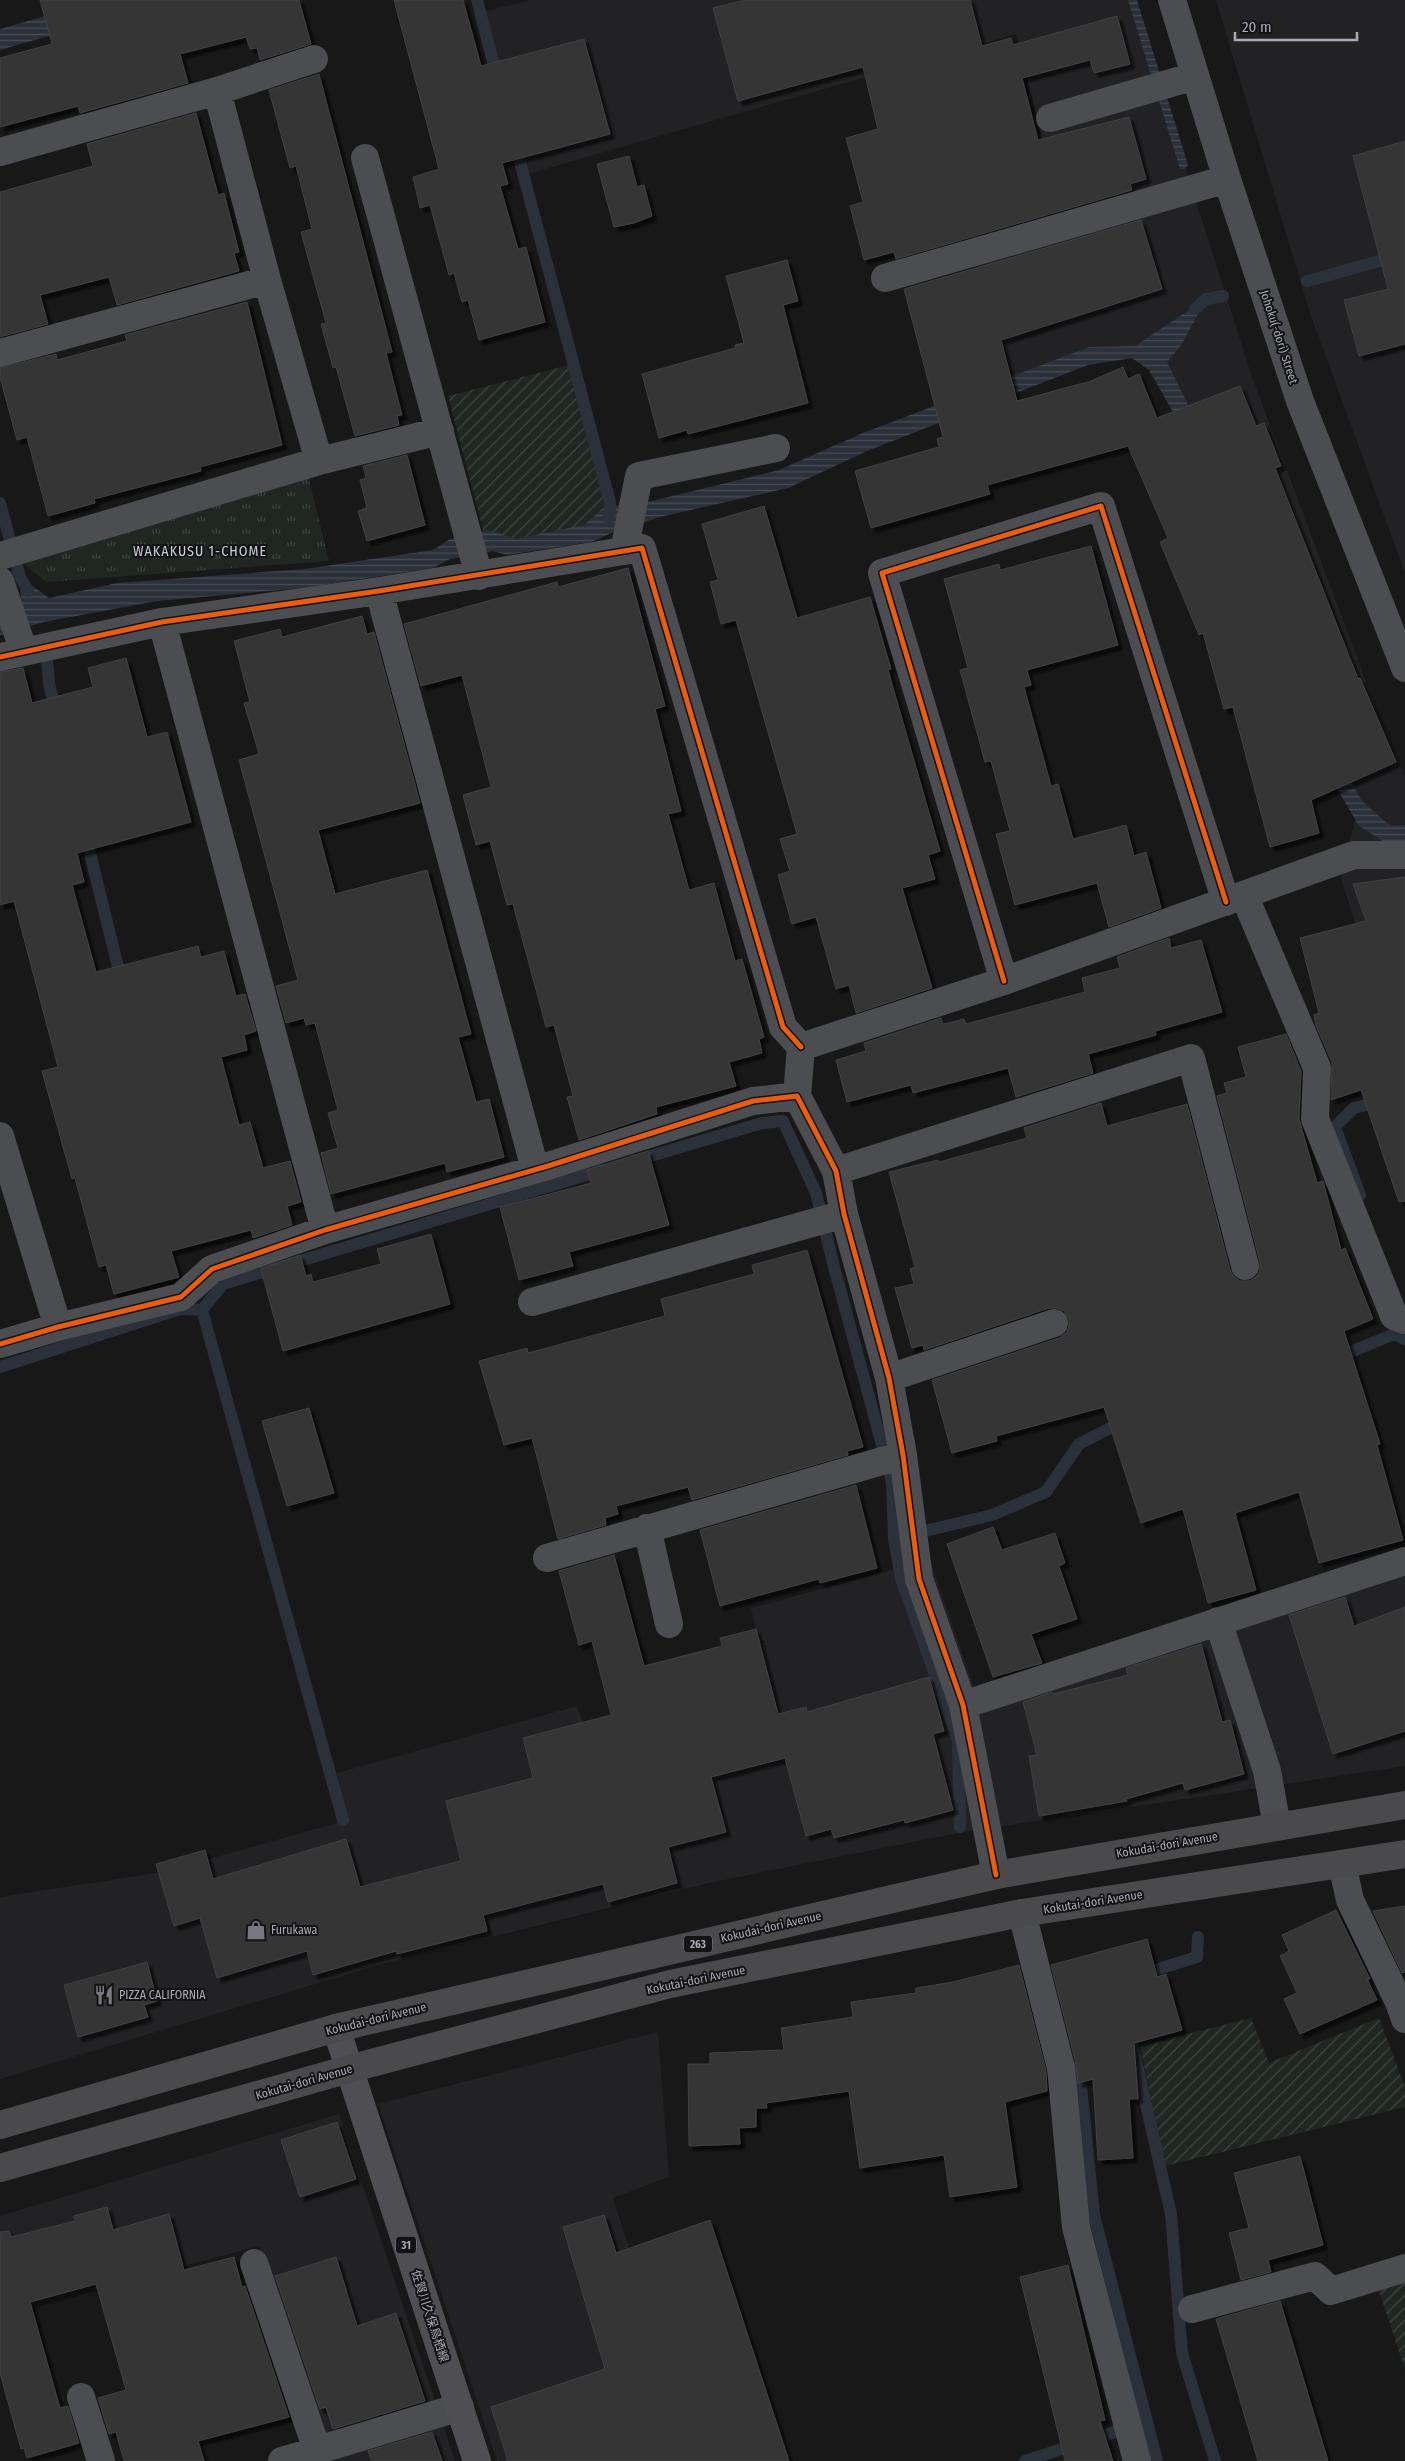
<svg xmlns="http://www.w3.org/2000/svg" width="1405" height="2461" font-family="'Fira Sans Condensed','Noto Sans JP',sans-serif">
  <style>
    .built { fill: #222224 }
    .grass { fill: url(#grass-tufts) }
    .garden { fill: url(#garden-furrows) }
    .water { fill: url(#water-rules) }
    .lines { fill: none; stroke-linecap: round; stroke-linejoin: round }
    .stream { stroke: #2b313a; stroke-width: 12 }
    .building { fill: #343436; stroke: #414144; filter: url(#shadow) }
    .minor { stroke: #4c4d51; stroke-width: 28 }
    .major { stroke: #4f4e53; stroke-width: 28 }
    .highway { stroke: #4a4a4d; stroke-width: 28 }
    .cycleway-casing { stroke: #131214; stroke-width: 8 }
    .cycleway { stroke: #e95d12; stroke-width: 5 }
    .labels { text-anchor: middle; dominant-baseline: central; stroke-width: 4; stroke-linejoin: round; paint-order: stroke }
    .shield { fill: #131214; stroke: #7d7d88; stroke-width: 1 }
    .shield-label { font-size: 11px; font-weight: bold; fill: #aaabb9 }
    .street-label { font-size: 12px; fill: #aaabb9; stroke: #131214 }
    .poi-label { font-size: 12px; fill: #aaabb9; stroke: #131214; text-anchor: start }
    .neighbourhood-label { font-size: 14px; letter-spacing: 1px; fill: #cbcbd5; stroke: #131214 }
  </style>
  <defs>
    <pattern id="grass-tufts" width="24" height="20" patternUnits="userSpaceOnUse" patternTransform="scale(1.25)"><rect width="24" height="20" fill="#202722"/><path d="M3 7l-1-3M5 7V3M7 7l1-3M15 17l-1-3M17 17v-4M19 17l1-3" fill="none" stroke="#3e4440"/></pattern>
    <pattern id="garden-furrows" width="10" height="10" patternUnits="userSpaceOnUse" patternTransform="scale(1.25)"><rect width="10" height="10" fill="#202722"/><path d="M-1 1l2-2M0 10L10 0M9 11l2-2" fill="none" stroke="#3e4440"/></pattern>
    <pattern id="water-rules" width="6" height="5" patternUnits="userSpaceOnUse" patternTransform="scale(1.25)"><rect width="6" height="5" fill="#2b313a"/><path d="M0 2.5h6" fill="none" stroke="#474c54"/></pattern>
    <filter id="shadow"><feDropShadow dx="4.5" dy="4.5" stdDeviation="1" flood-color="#0009"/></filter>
  </defs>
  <rect width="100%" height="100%" fill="#181818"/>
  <path class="built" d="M531,0H1132L1251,374L1381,722L1405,775V1077L1341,879L1356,815L1154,355L1090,354L1016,387L978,261L1067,239L1016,34L524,175L478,13Z
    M1216,0H1405V573L1310,313Z
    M930,1560L982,1711L1405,1574V1766L958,1833L709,1883L385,1963L0,2079V1897L163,1872L347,1820L337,1773L577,1706L588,1737L768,1689L751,1608Z
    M658,2032L669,2177L613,2198L697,2461H497L378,2104Z
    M339,2114L455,2461H328L259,2246L0,2315V2216Z"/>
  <path class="grass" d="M308,476L329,561L46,582L21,562Z"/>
  <path class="garden" d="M577,363L623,527L549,544L486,541L448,396Z
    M1251,2018L1269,2063L1379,2018L1405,2087V2107L1165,2166L1140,2046Z
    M1405,2280V2370L1378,2288Z"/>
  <path class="water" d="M102,0H173L0,50V29Z
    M1128,0H1137L1188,165L1185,169H1180Z
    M1206,299L1182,344L1167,362L1196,421L1333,751L1362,801L1390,826L1405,825V841L1386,843L1359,826L1317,754L1181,426L1149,370L1132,358L1088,365L867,451L788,488L660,517L616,531L591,542L507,555L493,551L450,559L433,568L303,588L157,601L44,622L0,635V608L21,601L20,577L49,598L117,583L305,569L433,550L450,539L488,530L516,539L584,525L610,502L623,508L779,470L863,433L1089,347L1135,346Z"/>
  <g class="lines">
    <path class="stream" d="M477,0L497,77
      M515,143L610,502L609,518
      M1307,281L1405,254
      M1195,309L1206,299L1223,296
      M0,503L20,577L28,591
      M47,658L49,684L57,714
      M85,833L122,983
      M634,1161L762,1123L783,1121L816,1193L834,1267L892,1482L894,1539L901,1578L958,1740L960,1827
      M1360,1195L1335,1127L1354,1108L1405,1095
      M202,1310L223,1284L603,1170
      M1336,1358L1394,1334L1405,1339
      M0,1367L180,1309L202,1310L343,1820
      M929,1530L992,1515L1046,1492L1079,1444L1126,1420
      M1139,1975L1197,1957L1198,1937
      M1131,2039L1171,2214L1182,2353L1215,2461
      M1079,2066L1094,2215L1157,2461
      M1025,2461L1130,2427"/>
  </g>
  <path class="building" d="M40,0H299L311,44L260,60L257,48L250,49L246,37L180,54L188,83L80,113L78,106L0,127V58L52,44Z
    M394,0H463L481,66L584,39L610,134L502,163L508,184L500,186L518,249L526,247L545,322L479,340L468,300L462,302L454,273L449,275L430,205L420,208L413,177L439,169Z
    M745,0H970L982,46L1011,38L1013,45L1117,16L1130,64L1094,73L1090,60L1022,78L1038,140L1129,117L1146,179L1130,184L1132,190L896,259L894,252L864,260L850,206L863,202L846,138L878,129L863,67L738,101L713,8Z
    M319,74L392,352L386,353L402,415L397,416L399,425L355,436L336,367L333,368L321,324L326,323L301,232L312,229L296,166L290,168L269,90Z
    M196,113L218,195L224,193L239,252L234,253L239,271L117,305L109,277L40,295L48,324L0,337V192L93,166L87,144Z
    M1405,141V344L1359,356L1344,300L1388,289L1353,156Z
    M629,156L637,187L644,185L652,216L634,223L614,227L597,164Z
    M1141,220L1162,289L1001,340L1017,401L1091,381L1123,367L1128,379L1139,374L1157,418L1240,386L1256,426L1264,423L1281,466L1275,468L1358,679L1360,678L1396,762L1311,800L1319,833L1270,847L1233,707L1224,709L1203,633L1199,635L1160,542L1168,538L1128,446L987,485L990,494L871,528L855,471L939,447L937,439L943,437L904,289Z
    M787,260L798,301L783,305L808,403L688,434L687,430L659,438L642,374L735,348V345L744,343L726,276Z
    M247,302L282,445L200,467L201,471L94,499L95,503L48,516L27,437L17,440L0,377V368L56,354L57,360L127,341L125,335Z
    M407,455L425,525L367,541L358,511L367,508L360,480L366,478L363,466Z
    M764,506L797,618L870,597L891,669L888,670L940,851L928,855L935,879L902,888L932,988L856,1013L849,985L836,989L816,917L792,924L778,875L790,871L780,839L797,834L736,620L721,624L710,582L718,580L702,524Z
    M1091,546L1118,645L1027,670L1031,685L1024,687L1051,786L1058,784L1073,839L1126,825L1134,856L1146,852L1161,908L1109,927L1097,883L1015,905L996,834L1010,831L991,761L985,762L960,670L968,668L944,579L999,564L1000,570Z
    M628,568L665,706L655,709L681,811L668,814L689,890L714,883L735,961L742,959L764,1037L759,1039L762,1053L729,1062L736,1086L656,1107L657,1114L579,1140L567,1097L573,1096L554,1025L546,1027L513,904L507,905L490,841L476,845L463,795L491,787L462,675L421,686L404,624L557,582L558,587Z
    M362,616L367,634L374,632L420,803L318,830L335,894L427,870L471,1034L458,1037L476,1102L489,1099L504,1157L447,1172L445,1163L331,1194L321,1153L338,1148L328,1113L338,1110L315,1023L306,1025L304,1018L286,1023L276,986L298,980L239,760L259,754L244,703L250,702L234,641L280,629L282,637Z
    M126,658L147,737L167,732L191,822L77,853L84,882L72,885L96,972L198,946L201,957L224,951L236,996L245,994L256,1031L244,1035L247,1050L221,1057L239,1125L250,1122L263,1168L290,1161L301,1202L287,1206L292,1225L253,1238L251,1230L171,1251L179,1277L114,1294L106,1265L99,1267L75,1178L72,1179L42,1071L58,1067L14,901L0,905V672L23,668L32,703L93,687L88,668Z
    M1405,877V1201L1399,1202L1361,1090L1331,1100L1332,1062L1316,1026L1314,1015L1319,1013L1300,938L1366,921L1353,884Z
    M1169,938L1171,948L1201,940L1222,1012L1155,1031L1156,1035L1088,1054L1093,1073L1016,1097L1008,1068L913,1093L911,1085L847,1102L836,1060L866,1051L864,1043L941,1018L943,1024L964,1019L966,1024L1085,992L1082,978L1120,968L1117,957Z
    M1286,1034L1301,1071L1299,1119L1317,1183L1323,1181L1341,1250L1345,1248L1373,1319L1344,1331L1380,1444L1377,1445L1403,1540L1319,1563L1299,1492L1235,1513L1256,1590L1208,1603L1183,1509L1141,1523L1104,1407L996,1436L997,1441L952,1453L932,1380L1059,1338L1066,1333L1069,1327V1319L1064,1311L1057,1308H1049L924,1350L923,1345L912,1348L895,1288L914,1284L910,1269L915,1267L889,1172L938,1160L939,1162L1027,1138L1024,1128L1101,1103L1107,1126L1187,1104L1230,1270L1234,1277L1240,1281H1249L1256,1277L1260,1271V1262L1217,1096L1227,1093L1224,1083L1246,1077L1238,1047Z
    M648,1151L669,1225L569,1252L573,1266L519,1280L500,1207L591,1183L587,1170Z
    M431,1234L450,1304L283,1351L261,1269L300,1255L306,1276L311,1274L313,1282L381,1264L377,1249Z
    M807,1250L863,1447L847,1451L848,1455L692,1500L688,1487L616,1506L618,1514L605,1518L606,1525L558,1539L532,1438L504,1445L479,1361L527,1348L528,1353L665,1316L661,1299L754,1274L752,1265Z
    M309,1408L334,1493L287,1506L262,1421Z
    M856,1485L877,1568L820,1583L819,1579L720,1606L700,1530Z
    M993,1527L1002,1550L1055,1533L1065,1563L1059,1566L1077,1619L1031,1634L1042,1663L993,1677L947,1544Z
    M614,1555L644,1666L722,1646L720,1638L756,1629L778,1714L806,1707L807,1712L929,1677L944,1731L933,1734L953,1810L905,1823L904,1820L834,1838L831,1829L806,1836L785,1758L711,1777L726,1832L668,1847L677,1883L608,1902L603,1884L483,1915L487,1931L397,1954L396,1951L313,1975L307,1951L217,1978L200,1918L174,1926L156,1864L205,1850L213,1879L346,1839L360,1887L461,1861L446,1801L533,1778L523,1738L611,1715L592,1641L579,1645L559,1571Z
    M1345,1597L1354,1626L1405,1607V1731L1333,1754L1289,1615Z
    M1201,1644L1222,1722L1230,1720L1244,1774L1185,1790L1183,1783L1126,1799L1127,1801L1039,1816L1029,1756L1037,1755L1023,1702L1052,1692L1053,1694L1128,1675L1126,1668Z
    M1405,1906V1972L1402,1973L1373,1911Z
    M1336,1910L1370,1979H1367L1377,2000L1300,2034L1284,1999L1297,1993L1280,1956L1289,1951L1282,1935Z
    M1147,1939L1157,1977L1166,1974L1182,2030L1134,2043L1138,2099H1129L1133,2158L1098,2160L1093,2079L1078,2083L1076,2064L1051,1965Z
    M147,1962L157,2001L144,2005L148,2017L78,2037L64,1985Z
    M1019,1965L1046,2071L1047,2091L1005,2102L1017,2187L950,2197L944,2155L860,2168L849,2091L766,2103L767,2108H756V2127L739,2128L740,2144L689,2146L688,2064H710V2053L784,2050L781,2028L853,2017L851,2002L916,1993V1988L953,1982Z
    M337,2122L356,2179L300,2197L281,2140Z
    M1300,2156L1323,2245L1268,2260L1271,2272L1241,2280L1229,2233L1249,2228L1234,2173Z
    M107,2207L113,2230L169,2214L184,2270L234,2257L242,2287L245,2286L289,2417L198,2441L204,2461H124L116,2432L109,2434L98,2398L126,2390L96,2284L30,2302L60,2408L68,2406L79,2443L27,2458L24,2448L21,2449L0,2373V2232L9,2231L11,2237L75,2221L74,2216Z
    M604,2215L616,2253L710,2220L789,2461H508L491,2407L605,2369L563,2227Z
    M336,2257L357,2326L396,2313L425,2401L333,2429L326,2407L320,2409L275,2276Z
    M1068,2265L1105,2420L1100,2421L1113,2461H1065L1020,2277Z
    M1280,2301L1328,2461H1258L1216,2319Z
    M432,2432L442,2461H372L368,2451Z"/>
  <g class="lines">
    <path class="minor" d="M1172,0L1227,179L1300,401L1405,668
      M217,91L267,280L319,461
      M1050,118L1195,76
      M0,152L217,91L314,59
      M365,158L479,576
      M885,278L1227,179
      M0,353L267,280
      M624,551L639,476L776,448
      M0,556L319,461L440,431
      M0,581L24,652
      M379,591L535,1169
      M162,622L325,1230
      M0,657L162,622L379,591L642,548L783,1027L801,1047
      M1244,895L1317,1068L1315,1119L1394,1316L1405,1320
      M1004,981L882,573L1101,506L1226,902
      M797,1096L801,1047L1004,981L1354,855H1405
      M0,1136L58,1327
      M836,1171L1191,1058L1245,1266
      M532,1302L844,1214
      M0,1344L58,1327L181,1297L212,1269L325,1230L548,1166L753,1101L797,1096L836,1171L844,1214L889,1378L903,1455L919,1579L963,1705L996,1875
      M889,1378L1054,1323
      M647,1528L669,1624
      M547,1558L903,1455
      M1218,1621L1267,1771L1277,1826
      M963,1705L1405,1561
      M1342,1864L1350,1900L1399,2002L1405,2019
      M1022,1913L1061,2068L1076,2227L1137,2461
      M254,2263L317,2450
      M1192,2309L1315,2276L1331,2291L1405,2268
      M81,2397L101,2461
      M282,2461L460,2407"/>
    <path class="major" d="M336,2028L477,2461"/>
    <path class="highway" d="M0,2125L336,2028L996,1875L1405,1805
      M0,2168L349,2069L670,1984L1022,1913L1405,1854"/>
    <defs>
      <path id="cycleway" d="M0,657L162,622L379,591L642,548L783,1027L801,1047
        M1004,981L882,573L1101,506L1226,902
        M0,1344L58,1327L181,1297L212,1269L325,1230L548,1166L753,1101L797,1096L836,1171L844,1214L889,1378L903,1455L919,1579L963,1705L996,1875"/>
    </defs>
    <use href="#cycleway" class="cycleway-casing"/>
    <use href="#cycleway" class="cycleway"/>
  </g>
  <defs>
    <symbol id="shop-bare" viewBox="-9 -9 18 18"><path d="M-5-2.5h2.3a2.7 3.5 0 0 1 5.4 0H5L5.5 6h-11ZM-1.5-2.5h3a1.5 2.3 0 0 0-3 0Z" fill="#777881" stroke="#131214" stroke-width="2.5" paint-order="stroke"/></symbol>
    <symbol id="restaurant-bare" viewBox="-9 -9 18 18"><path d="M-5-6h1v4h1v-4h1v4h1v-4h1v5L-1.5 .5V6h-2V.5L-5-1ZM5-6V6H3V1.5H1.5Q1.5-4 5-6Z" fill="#777881" stroke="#131214" stroke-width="2.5" paint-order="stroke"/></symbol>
  </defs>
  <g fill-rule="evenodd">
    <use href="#shop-bare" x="242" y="1916" width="28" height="28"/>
    <use href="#restaurant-bare" x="90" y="1981" width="28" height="28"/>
  </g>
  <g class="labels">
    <g class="shield">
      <rect x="684" y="1935.5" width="28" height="17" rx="4"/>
      <rect x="396" y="2236.5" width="20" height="17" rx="4"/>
    </g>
    <g class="shield-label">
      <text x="698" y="1944">263</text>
      <text x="406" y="2245">31</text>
    </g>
    <g class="street-label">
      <text transform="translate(1279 337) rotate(72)">Johoku(-dori) Street</text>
      <text transform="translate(1167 1845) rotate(-10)">Kokudai-dori Avenue</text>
      <text transform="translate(1093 1902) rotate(-9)">Kokutai-dori Avenue</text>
      <text transform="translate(771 1927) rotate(-13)">Kokudai-dori Avenue</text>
      <text transform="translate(696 1980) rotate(-12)">Kokutai-dori Avenue</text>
      <text transform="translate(376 2019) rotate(-14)">Kokudai-dori Avenue</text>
      <text transform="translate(304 2082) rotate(-16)">Kokutai-dori Avenue</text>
      <text transform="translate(430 2316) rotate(72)">佐賀川久保鳥栖線</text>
    </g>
    <g class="poi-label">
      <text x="271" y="1930">Furukawa</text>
      <text x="119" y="1995">PIZZA CALIFORNIA</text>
    </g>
    <g class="neighbourhood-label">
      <text x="200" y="551">WAKAKUSU 1-CHOME</text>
    </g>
  </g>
  <path d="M1235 32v8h122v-8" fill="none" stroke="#aaabb9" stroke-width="2.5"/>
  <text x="1242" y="32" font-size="15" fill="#aaabb9" stroke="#131214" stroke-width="4" paint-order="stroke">20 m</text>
</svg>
